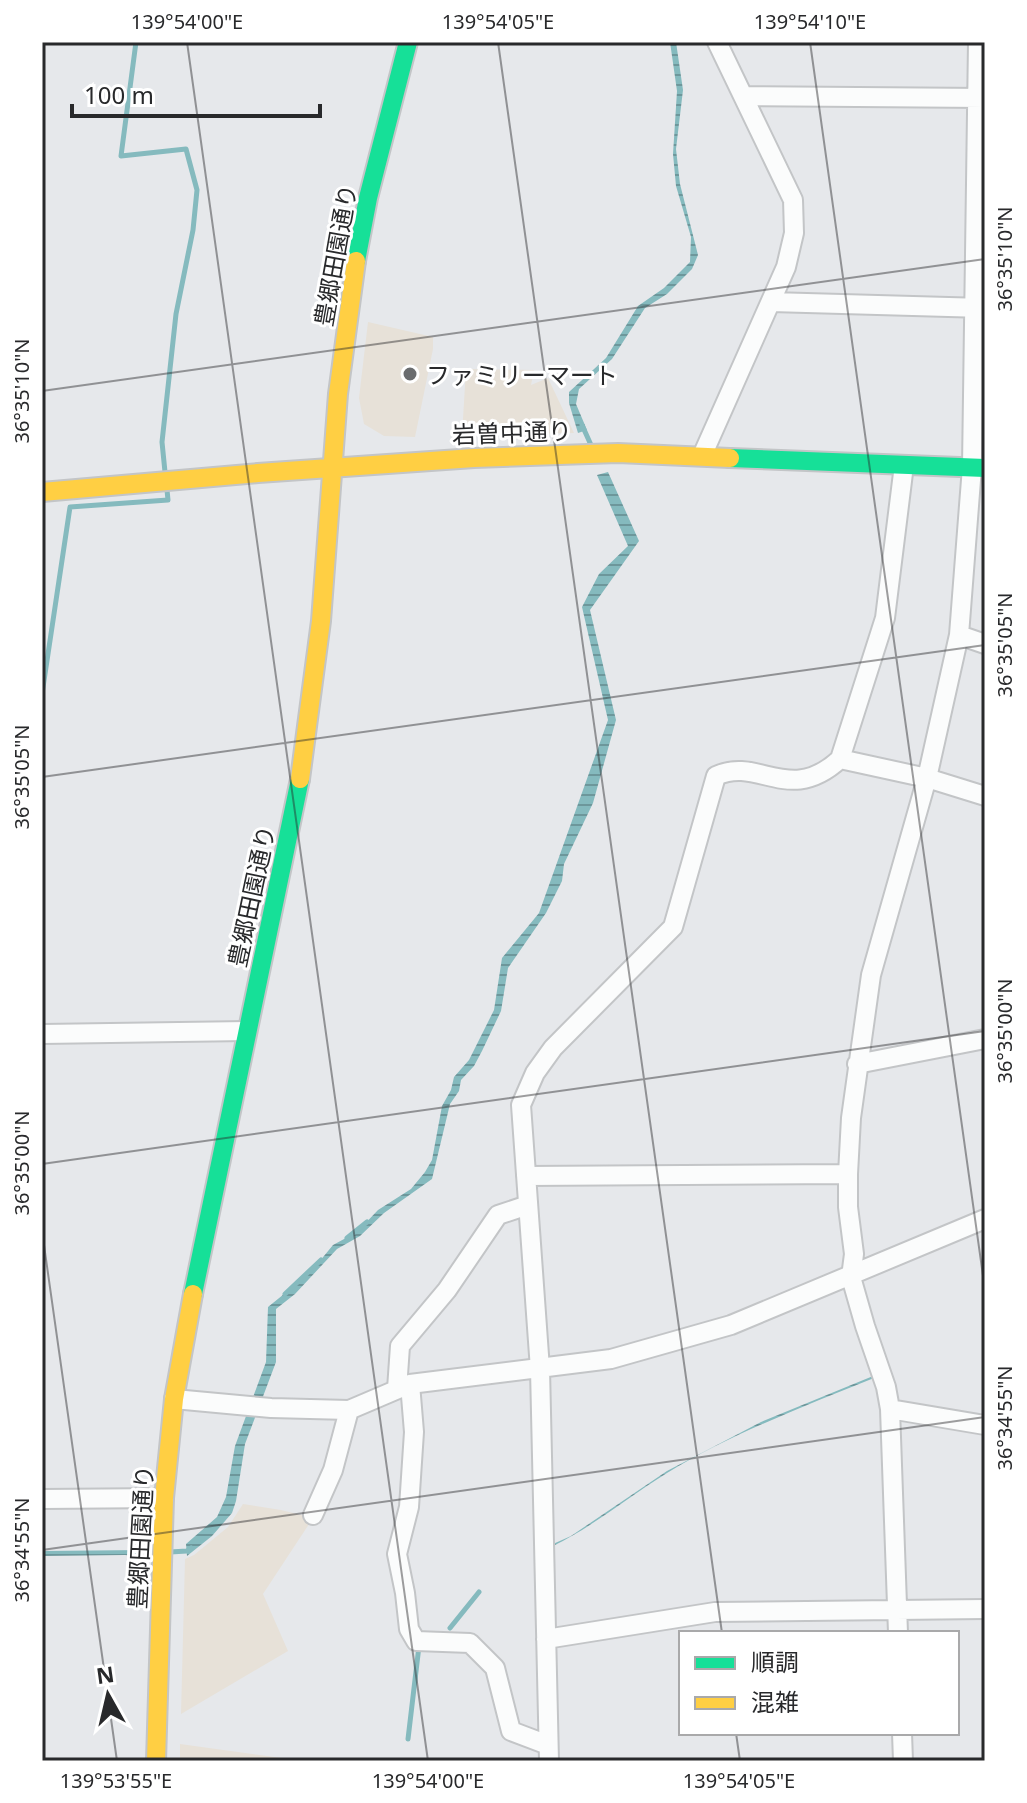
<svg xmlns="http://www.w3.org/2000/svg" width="1027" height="1803" font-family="'Noto Sans','Noto Sans JP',sans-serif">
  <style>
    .commercial { fill: #e7e1d8 }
    .water { fill: url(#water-rules) }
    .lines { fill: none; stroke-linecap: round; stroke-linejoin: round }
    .stream { stroke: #85babe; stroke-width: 5 }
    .street-casing { stroke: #c3c5c7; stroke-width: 22 }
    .fast-casing { stroke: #c3c5c7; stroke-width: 22 }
    .slow-casing { stroke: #c3c5c7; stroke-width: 22 }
    .street { stroke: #fbfcfc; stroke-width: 18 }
    .fast { stroke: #16e098; stroke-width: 18 }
    .slow { stroke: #ffcf43; stroke-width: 18 }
    .ticks { fill: none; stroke: #28292b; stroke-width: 2; stroke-opacity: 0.45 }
    .poi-dot { fill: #6a6c6e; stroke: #fff; stroke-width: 3 }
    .labels { text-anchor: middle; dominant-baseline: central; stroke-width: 6; stroke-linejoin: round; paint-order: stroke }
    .street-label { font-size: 24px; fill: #28292b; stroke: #fff }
    .poi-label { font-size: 24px; fill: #28292b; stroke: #fff; text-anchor: start }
    .neatline { fill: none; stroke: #28292b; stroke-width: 3 }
    .ticks-label { font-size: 20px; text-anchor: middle; fill: #28292b }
  </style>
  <defs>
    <pattern id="water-rules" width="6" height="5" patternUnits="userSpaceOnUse" patternTransform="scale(2)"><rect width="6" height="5" fill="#85babe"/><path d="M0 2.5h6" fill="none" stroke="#6d979b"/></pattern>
  </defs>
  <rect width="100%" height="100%" fill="#e6e8eb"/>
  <path class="commercial" d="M368,322L433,337V349L415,437L384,436L364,424L359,398Z
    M466,369L534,370L531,385L548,378L574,433L462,435Z
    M243,1504L281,1510L313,1518L263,1594L288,1651L181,1714L185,1559L194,1555L228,1527Z
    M180,1744L304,1761H180Z"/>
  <path class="water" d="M670,42H676L683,90L676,149L680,184L698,255L692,269L667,294L645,308L612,359L579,389L576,404L587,430L578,433L569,403V392L606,358L638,306L664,288L690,262L691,237L676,186L673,154L677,91Z
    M608,472L639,541L590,610L616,720L593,803L564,864L562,881L546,913L508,968L501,1011L482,1051L474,1066L461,1080L459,1091L450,1104L432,1179L384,1213L360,1236L337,1249L295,1294L276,1309V1362L245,1444L236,1501L232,1513L212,1536L187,1556L186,1544L217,1517L226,1497L235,1446L266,1362L268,1307L310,1273L333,1245L357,1232L378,1210L411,1189L425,1172L432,1160L442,1106L451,1090L454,1077L469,1060L494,1010L502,958L539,913L608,720L582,607L599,574L628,546L597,475Z
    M878,1374L879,1376C807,1405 733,1433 667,1473C628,1497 594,1526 553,1546V1544L571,1536L667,1471L761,1422Z
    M143,1550V1557L125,1555L42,1556V1551Z"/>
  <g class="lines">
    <path class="stream" d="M136,42L121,156L186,149L197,190L193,230L176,314L162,442L165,472
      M582,425L591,445
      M42,694L70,507L168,500L167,490
      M347,1238L367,1222
      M285,1294L321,1260
      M170,1552L187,1551L191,1548
      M450,1628L479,1592
      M408,1739L419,1646"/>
    <defs>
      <path id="street" d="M745,96L985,98
        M771,302L984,308
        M702,456L786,267L794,233L793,200L717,42
        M959,635L985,644
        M840,759L885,618L904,465
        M42,1034L247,1031
        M857,1064L985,1039
        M526,1176L848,1174
        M410,1384L414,1432L409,1507L397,1554L405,1593L409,1629L416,1641L470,1643L495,1668L511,1731L548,1745
        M397,1389L400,1346L447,1290L498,1215L528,1205
        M174,1399L271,1408L349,1410L410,1384L611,1359L731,1325L985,1219
        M890,1409L985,1425
        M42,1499L164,1498
        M313,1515L333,1470L349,1410
        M898,1633L890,1409L886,1387L865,1326L851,1277L854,1254L848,1207V1174L851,1118L871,975L927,778L959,635L972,467L978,42
        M546,1639L715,1612L985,1609
        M902,1733L903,1761
        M549,1761L540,1369L521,1105L535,1073L553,1048L673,927L716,776C759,756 789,806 840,759L927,778L985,796"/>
      <path id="fast" d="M356,261L368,198L408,42
        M730,458L985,468
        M193,1294L300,779"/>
      <path id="slow" d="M42,492L258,473L474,458L618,453L730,458
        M300,779L321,621L338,394L356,261
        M156,1761L164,1498L174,1399L193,1294"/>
    </defs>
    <use href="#street" class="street-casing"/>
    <use href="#fast" class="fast-casing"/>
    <use href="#slow" class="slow-casing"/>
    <use href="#street" class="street"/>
    <use href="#fast" class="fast"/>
    <use href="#slow" class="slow"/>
  </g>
  <path class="ticks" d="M187,42L428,1761M498,42L722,1633M810,42L985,1290M42,391L985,259M42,777L985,645M42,1164L985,1031M42,1231L117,1761M42,1550L985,1417M736,1733L740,1761"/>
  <circle class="poi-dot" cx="410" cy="374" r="8"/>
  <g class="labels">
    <g class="street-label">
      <text transform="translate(335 255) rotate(-80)">豊郷田園通り</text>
      <text transform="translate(512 432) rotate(-2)">岩曽中通り</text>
      <text transform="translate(251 896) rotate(-78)">豊郷田園通り</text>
      <text transform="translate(140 1537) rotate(-87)">豊郷田園通り</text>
    </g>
    <g class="poi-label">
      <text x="426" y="374">ファミリーマート</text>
    </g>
  </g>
  <rect width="1027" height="1803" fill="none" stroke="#ffffff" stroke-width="88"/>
  <rect x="679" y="1631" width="280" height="104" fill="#ffffff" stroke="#a9a9aa" stroke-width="2"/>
  <rect x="695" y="1657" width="40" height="12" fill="#16e098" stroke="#a9a9aa" stroke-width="2"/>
  <text x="751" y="1671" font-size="24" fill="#28292b">順調</text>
  <rect x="695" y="1697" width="40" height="12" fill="#ffcf43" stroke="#a9a9aa" stroke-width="2"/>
  <text x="751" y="1711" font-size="24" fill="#28292b">混雑</text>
  <g transform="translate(108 1695) rotate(352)" stroke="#ffffff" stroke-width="6" paint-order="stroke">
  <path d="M0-6L14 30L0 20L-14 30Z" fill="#28292b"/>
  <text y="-12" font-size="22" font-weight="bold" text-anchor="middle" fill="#28292b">N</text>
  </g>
  <path d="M72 104v12h248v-12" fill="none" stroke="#28292b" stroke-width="4"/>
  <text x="84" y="104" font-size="24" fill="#28292b" stroke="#ffffff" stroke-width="6" paint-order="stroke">100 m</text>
  <rect x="44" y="44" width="939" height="1715" class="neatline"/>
  <g class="ticks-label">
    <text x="187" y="29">139°54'00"E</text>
    <text x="498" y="29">139°54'05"E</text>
    <text x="810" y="29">139°54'10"E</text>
    <text transform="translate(1005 259) rotate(-90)" y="7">36°35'10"N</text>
    <text transform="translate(22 391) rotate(-90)" y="7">36°35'10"N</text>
    <text transform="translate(1005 645) rotate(-90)" y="7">36°35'05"N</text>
    <text transform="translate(22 777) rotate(-90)" y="7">36°35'05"N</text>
    <text transform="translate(1005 1031) rotate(-90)" y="7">36°35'00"N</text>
    <text transform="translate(22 1163) rotate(-90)" y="7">36°35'00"N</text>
    <text transform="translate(1005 1418) rotate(-90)" y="7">36°34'55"N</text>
    <text transform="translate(22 1550) rotate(-90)" y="7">36°34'55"N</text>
    <text x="116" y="1788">139°53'55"E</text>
    <text x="428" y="1788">139°54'00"E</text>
    <text x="739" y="1788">139°54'05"E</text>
  </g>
</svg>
